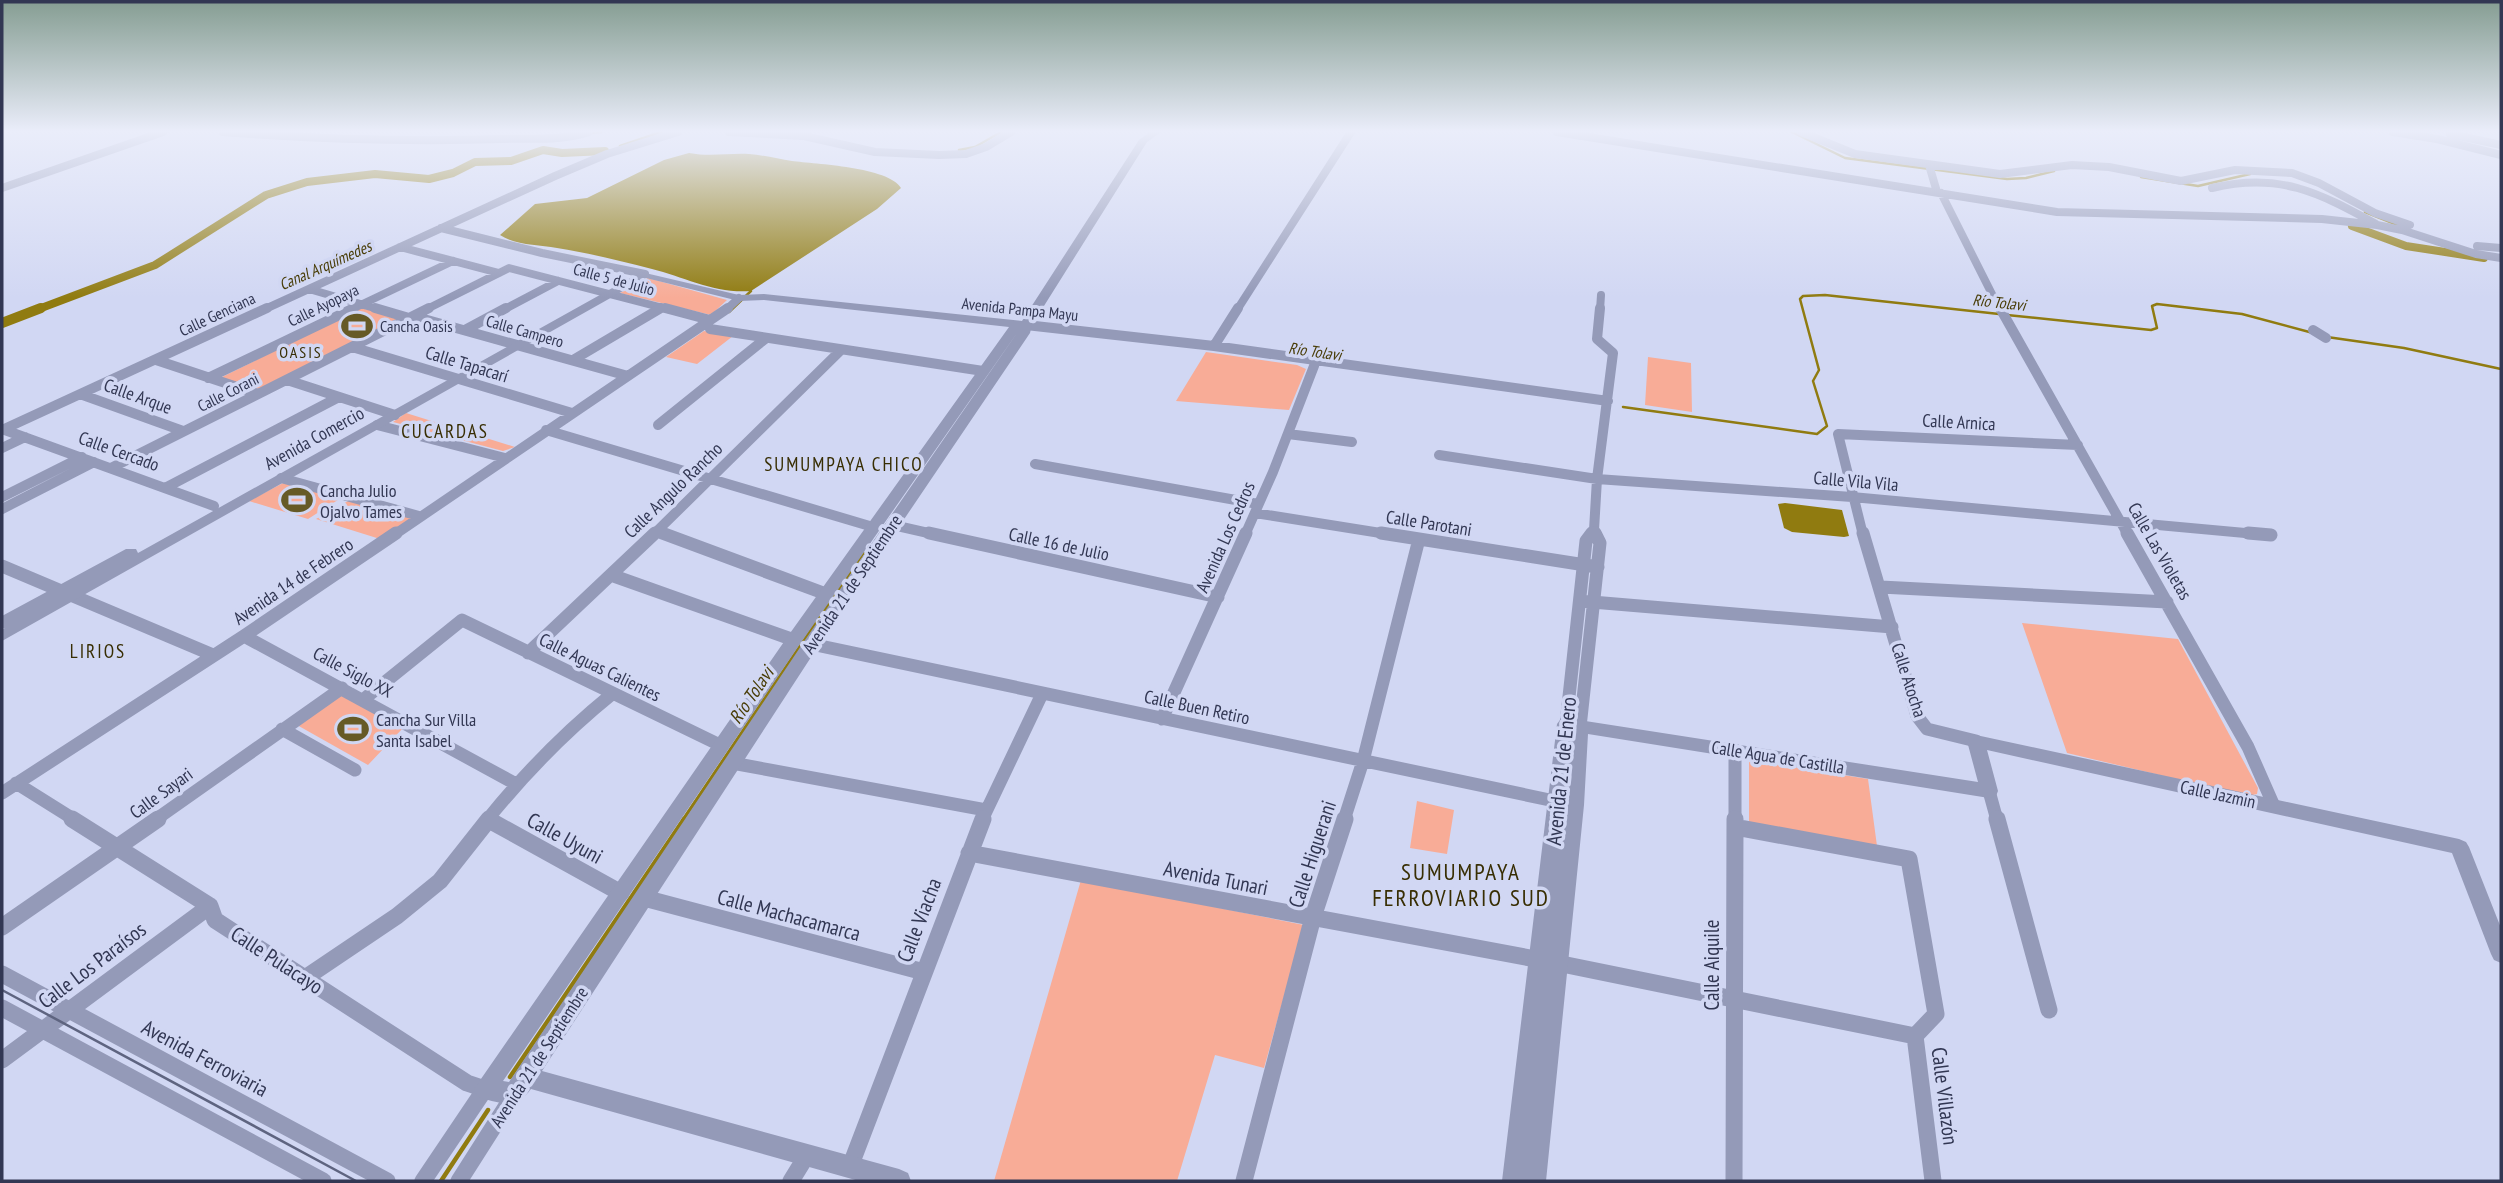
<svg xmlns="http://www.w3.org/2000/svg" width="2503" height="1183" font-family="'PT Sans Narrow',sans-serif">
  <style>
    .green { fill: #f8ac97 }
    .water { fill: #907b10 }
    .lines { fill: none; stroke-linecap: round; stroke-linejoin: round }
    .stream-far2 { stroke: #907b10; stroke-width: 2.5 }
    .stream-far1 { stroke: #907b10; stroke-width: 3.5 }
    .stream { stroke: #907b10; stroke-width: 4.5 }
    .canal-far1 { stroke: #907b10; stroke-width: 8 }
    .canal { stroke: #907b10; stroke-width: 10 }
    .minor-far3 { stroke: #949ab8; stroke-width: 8 }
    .minor-far2 { stroke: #949ab8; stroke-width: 10 }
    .minor-far1 { stroke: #949ab8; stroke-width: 13 }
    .minor { stroke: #949ab8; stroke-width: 17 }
    .tertiary { fill: #949ab8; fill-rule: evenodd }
    .tram { stroke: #5e6480; stroke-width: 2.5 }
    .labels { text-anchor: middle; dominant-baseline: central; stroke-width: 7; stroke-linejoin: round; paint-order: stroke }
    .far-water-label { font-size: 16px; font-style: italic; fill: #493d07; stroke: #d1d7f3 }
    .far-street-label { font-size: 16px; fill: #323753; stroke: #d1d7f3 }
    .far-poi-label { font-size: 16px; fill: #323753; stroke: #d1d7f3; text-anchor: start }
    .far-neighbourhood-label { font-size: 16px; letter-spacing: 2px; fill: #382e03; stroke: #d1d7f3 }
    .street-label { font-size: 18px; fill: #323753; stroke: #d1d7f3 }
    .poi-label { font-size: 18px; fill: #323753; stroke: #d1d7f3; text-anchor: start }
    .neighbourhood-label { font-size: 19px; letter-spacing: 2px; fill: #382e03; stroke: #d1d7f3 }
    .water-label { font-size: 19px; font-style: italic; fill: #493d07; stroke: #d1d7f3 }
    .near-street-label { font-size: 21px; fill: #323753; stroke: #d1d7f3 }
    .near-neighbourhood-label { font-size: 23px; letter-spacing: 2px; fill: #382e03; stroke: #d1d7f3 }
  </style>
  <rect width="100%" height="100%" fill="#d1d7f3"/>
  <path class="green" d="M648,278L727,300L711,315L620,293Z
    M361,308L399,318L263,388L254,389L220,378Z
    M704,331L733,336L697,364L666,357Z
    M1206,352L1297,365L1306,369L1289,410L1176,401Z
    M1648,357L1691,363L1692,412L1645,405Z
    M406,413L515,447L503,451L393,422Z
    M285,482L341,498L308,519L249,501Z
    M350,500L412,518L380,539L316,519Z
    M2022,623L2178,639L2258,788L2257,794L2248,796L2067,753Z
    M341,695L403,728L368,765L297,725Z
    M1749,760L1868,779L1877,846L1749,823Z
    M1417,801L1454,810L1447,854L1410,848Z
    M1081,880L1304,925L1264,1068L1215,1055L1177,1181H994Z"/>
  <path class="water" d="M689,153C710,157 728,153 749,154C763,155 778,159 792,161C815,164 889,167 901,188L877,209L751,291C716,294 684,277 652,269C621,261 589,253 557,248C538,244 517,246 500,235L535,204L587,198L664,160Z
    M1785,503L1842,510L1849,536L1844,537L1792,532L1784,528L1778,504Z"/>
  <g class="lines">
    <path class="stream-far2" d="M1792,132L1845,158L2007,179L2026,178L2054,171
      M589,133L601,132
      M620,146L661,132
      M959,150L975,147L1001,132
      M2141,177L2198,186L2250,174
      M2365,212L2400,226
      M729,312L751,291
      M2007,315L2151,330L2157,328L2152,306L2157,304L2242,314L2313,333
      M2327,337L2404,348L2501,369
      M1623,407L1817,434L1827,426L1813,381L1819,370L1800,299L1803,296L1825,295L1999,314"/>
    <path class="stream-far1" d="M683,820L863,553"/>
    <path class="stream" d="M510,1077L684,819
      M441,1181L488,1110"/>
    <path class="canal-far1" d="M2352,226L2406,246L2484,258
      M36,310L155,265L266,195L307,182L375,174L429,179L453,173L475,162L511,161L543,150L562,153L605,151"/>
    <path class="canal" d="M2,323L41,308"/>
    <path class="minor-far3" d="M223,132C316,139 410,142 503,139C531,138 563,141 589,132
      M729,132L804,136L875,152L939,155L966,154L986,147L1011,132
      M1557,132L2057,212L2322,219L2377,225L2402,230L2476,254L2501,258
      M1801,132L1855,154L2000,174L2072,165L2109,167L2181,181L2235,170L2292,173L2319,183L2375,213L2410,225
      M2393,132L2437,139L2501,155
      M2450,134L2501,145
      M1929,165L1937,192
      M2,188L163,132
      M2212,188C2279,172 2318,192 2376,224
      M1941,193L2000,310
      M441,228L542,253L645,274
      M2477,246L2501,248
      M400,247L499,273
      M309,289L381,310
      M263,310L555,176L607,154L678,132
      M350,310L453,261
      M425,310L509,268L671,310
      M503,310L558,281
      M658,310L661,308
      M726,310L739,298
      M1237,310L1351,132
      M1600,310L1601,295"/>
    <path class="minor-far2" d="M375,308L409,318
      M665,308L710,320
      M2000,308L2128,535
      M413,316L628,376
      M1026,325L1214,346L1608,401
      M710,329L983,371
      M465,330L506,308
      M2313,330L2326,338
      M1214,346L1238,308
      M352,347L572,413
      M156,360L258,394
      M573,360L661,308
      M208,378L354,308
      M287,380L395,415
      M80,394L183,431
      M377,425L505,458
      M658,425L765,339
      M2,429L214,506
      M2,430L267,308
      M546,430L873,527
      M1288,434L1352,442
      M2,448L25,437
      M1439,455L1597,479L1852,497L2267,535
      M1035,464L1258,504
      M111,468L429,308
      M281,478L419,516
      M165,488L339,397
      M2,497L82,457
      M2,509L94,462
      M1255,513L1393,535
      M893,525L937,535
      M657,531L667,535
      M394,535L728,308
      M653,535L840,351
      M1245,535L1273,472L1314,366
      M1591,535L1594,530
      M1596,535L1594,530L1597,479L1613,353L1597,339L1600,308
      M1863,535L1838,434L2078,445"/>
    <path class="minor-far1" d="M662,533L826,594
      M929,533L1218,597
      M1381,533L1598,567
      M1863,533L1917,716L1927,729L1976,741
      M2127,533L2248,747L2274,806
      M2248,533L2271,535
      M2,566L213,655
      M611,575L794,640
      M1881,587L2167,602
      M1580,601L1892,627
      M244,636L516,784
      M811,644L1564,803
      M528,653L655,533
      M364,699L462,620L722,746
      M1162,719L1246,533
      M1566,724L1586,541L1592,533
      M1580,727L1600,543L1595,533
      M282,729L355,770
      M732,763L986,810
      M16,783L75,820
      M1989,791L1997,820
      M2,793L244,636L396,533
      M155,820L342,688
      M487,820C525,773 565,732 612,694
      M982,820L1042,694
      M1344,820L1363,761L1419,539
      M1735,820V750"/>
    <path class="minor" d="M72,819L210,906L215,920L467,1083L485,1089L423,1181
      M1997,819L2049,1010
      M489,820L621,893
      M1735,827L1909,859L1936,1014L1915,1036L1933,1181
      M969,853L1557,963L1915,1036
      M644,898L924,972
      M2,927L158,819
      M2,974L387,1181
      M305,978L397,916L440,881L489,819
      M2,1008L323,1181
      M2,1060L210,906
      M850,1167L983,819
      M459,1181L515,1093
      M791,1181L807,1155
      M1244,1181L1313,917L1345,819
      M1734,1181L1735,819"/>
    <path class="tertiary" d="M1150,132H1161L1147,142L1032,325L1030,333L817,648L542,1071L899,1169L908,1173L911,1181H859L531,1089C517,1109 498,1104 477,1096L474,1089L788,636L1009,327L764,300L739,301L646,278L2,641V629L5,628H2V616L126,549H136L138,553L641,272L739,295L764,294L1022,321L1139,140ZM1019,330L805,640L509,1082L503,1081L800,644Z
      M1566,718L1978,782L1967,741L1970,736L1976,735L2459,839L2466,842L2469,847L2501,928V963L2494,960L2491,954L2452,853L1987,750L1998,791L1996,796L1989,798L1588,734L1584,805L1546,1181H1502L1557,724L1560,720Z"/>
    <path class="tram" d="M2,990L356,1181"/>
  </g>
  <linearGradient id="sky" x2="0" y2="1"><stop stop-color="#859d92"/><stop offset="0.44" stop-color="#eaedfa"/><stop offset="1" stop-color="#eaedfa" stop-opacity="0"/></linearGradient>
  <rect width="2503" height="298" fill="url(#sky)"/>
  <defs>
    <symbol id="stadium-bare" viewBox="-9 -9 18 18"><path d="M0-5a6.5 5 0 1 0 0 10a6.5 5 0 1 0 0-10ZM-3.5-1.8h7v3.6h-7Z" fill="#665a26" stroke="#d1d7f3" stroke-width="2.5" paint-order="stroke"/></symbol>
  </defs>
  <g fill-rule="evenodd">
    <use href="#stadium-bare" x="335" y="304" width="44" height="44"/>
    <use href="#stadium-bare" x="275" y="478" width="44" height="44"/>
    <use href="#stadium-bare" x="331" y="707" width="44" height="44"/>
  </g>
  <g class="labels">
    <g class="far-water-label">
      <text transform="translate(325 265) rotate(-24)">Canal Arquímedes</text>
      <text transform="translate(1999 302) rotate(6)">Río Tolavi</text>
      <text transform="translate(1315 351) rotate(8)">Río Tolavi</text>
    </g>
    <g class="far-street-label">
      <text transform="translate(614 279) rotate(15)">Calle 5 de Julio</text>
      <text transform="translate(323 305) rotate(-26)">Calle Ayopaya</text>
      <text transform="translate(1020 309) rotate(6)">Avenida Pampa Mayu</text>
      <text transform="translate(217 314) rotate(-25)">Calle Genciana</text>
      <text transform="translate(525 331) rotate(16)">Calle Campero</text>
      <text transform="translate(228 392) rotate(-27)">Calle Corani</text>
    </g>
    <g class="far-poi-label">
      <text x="380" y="326">Cancha Oasis</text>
    </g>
    <g class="far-neighbourhood-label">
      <text x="301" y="352">OASIS</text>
    </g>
    <g class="street-label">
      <text transform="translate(467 364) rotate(17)">Calle Tapacarí</text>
      <text transform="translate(138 396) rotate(20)">Calle Arque</text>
      <text transform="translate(1959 422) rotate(3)">Calle Arnica</text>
      <text transform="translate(314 438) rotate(-29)">Avenida Comercio</text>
      <text transform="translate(119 451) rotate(20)">Calle Cercado</text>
      <text transform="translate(1856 481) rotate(5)">Calle Vila Vila</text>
      <text transform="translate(673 490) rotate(-44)">Calle Angulo Rancho</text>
      <text transform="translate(1429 523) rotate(9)">Calle Parotani</text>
      <text transform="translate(1225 537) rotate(-66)">Avenida Los Cedros</text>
      <text transform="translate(1059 544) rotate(12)">Calle 16 de Julio</text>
      <text transform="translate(2160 551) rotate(60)">Calle Las Violetas</text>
      <text transform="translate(293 581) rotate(-34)">Avenida 14 de Febrero</text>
      <text transform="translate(852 584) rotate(-56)">Avenida 21 de Septiembre</text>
      <text transform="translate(600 667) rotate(26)">Calle Aguas Calientes</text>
      <text transform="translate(353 672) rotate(28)">Calle Siglo XX</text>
      <text transform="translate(1909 680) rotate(72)">Calle Atocha</text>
      <text transform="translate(1197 707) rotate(12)">Calle Buen Retiro</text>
      <text transform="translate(1778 757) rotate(9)">Calle Agua de Castilla</text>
      <text transform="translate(161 793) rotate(-36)">Calle Sayari</text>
      <text transform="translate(2218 794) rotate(12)">Calle Jazmin</text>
      <text transform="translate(539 1057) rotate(-57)">Avenida 21 de Septiembre</text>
    </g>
    <g class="poi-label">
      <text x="320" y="490">Cancha Julio<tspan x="320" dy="21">Ojalvo Tames</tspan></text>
      <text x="376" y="719">Cancha Sur Villa<tspan x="376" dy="21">Santa Isabel</tspan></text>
    </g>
    <g class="neighbourhood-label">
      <text x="445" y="431">CUCARDAS</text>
      <text x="844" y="464">SUMUMPAYA CHICO</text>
      <text x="98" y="651">LIRIOS</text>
    </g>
    <g class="water-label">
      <text transform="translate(751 695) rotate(-56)">Río Tolavi</text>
    </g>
    <g class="near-street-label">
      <text transform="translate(1561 771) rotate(-84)">Avenida 21 de Enero</text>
      <text transform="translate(565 838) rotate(29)">Calle Uyuni</text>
      <text transform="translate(1312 854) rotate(-72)">Calle Higuerani</text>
      <text transform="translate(1216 878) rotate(11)">Avenida Tunari</text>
      <text transform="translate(789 915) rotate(15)">Calle Machacamarca</text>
      <text transform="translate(919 920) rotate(-69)">Calle Viacha</text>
      <text transform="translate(277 960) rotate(33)">Calle Pulacayo</text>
      <text transform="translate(92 965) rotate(-37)">Calle Los Paraísos</text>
      <text transform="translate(1711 965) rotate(-90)">Calle Aiquile</text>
      <text transform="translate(205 1058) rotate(28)">Avenida Ferroviaria</text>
      <text transform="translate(1945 1096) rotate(83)">Calle Villazón</text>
    </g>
    <g class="near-neighbourhood-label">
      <text x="1461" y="871">SUMUMPAYA<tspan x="1461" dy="26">FERROVIARIO SUD</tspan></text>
    </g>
  </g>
  <rect width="2503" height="1183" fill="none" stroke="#323753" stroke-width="7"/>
</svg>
